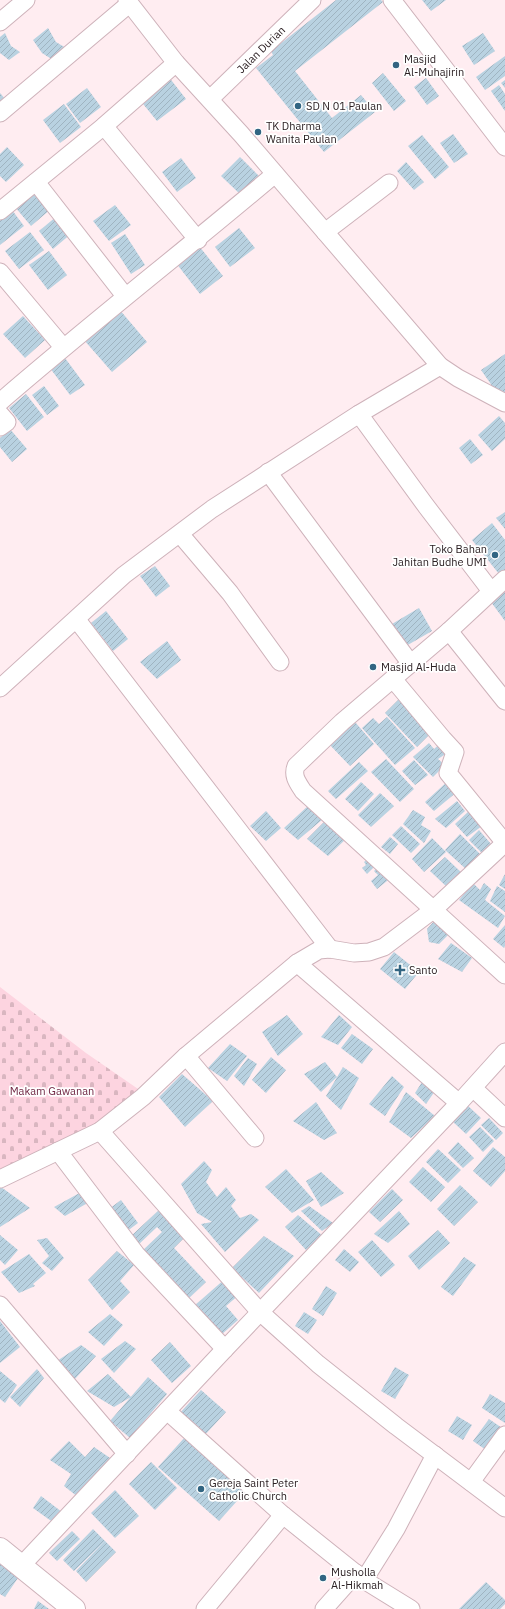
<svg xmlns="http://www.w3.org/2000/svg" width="505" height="1609" font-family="'IBM Plex Sans',sans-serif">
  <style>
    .cemetery { fill: url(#cemetery-stones) }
    .building { fill: url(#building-hatch) }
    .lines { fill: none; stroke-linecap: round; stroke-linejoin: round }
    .street-casing { stroke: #ceb2ba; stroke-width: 19 }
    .secondary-casing { stroke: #ceb2ba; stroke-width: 24 }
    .street { stroke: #fff; stroke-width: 17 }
    .secondary { stroke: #fff; stroke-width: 22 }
    .poi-dot { fill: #326582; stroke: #fff; stroke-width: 1.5 }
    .labels { text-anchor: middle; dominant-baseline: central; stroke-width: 3.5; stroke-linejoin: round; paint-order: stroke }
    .street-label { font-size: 11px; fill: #2c2124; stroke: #fff }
    .poi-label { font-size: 11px; fill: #2c2124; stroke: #fff; text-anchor: start }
    .park-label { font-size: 11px; fill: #6f2542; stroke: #fff }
  </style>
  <defs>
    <pattern id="cemetery-stones" width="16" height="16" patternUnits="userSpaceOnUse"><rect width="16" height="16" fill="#fdd4e0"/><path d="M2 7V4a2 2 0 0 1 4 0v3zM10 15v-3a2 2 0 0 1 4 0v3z" fill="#d9b6c0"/></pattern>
    <pattern id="building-hatch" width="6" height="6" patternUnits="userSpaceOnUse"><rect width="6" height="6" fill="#b9d2e1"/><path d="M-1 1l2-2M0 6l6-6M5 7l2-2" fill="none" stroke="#9fb4c1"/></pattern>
  </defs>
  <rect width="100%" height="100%" fill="#ffedf1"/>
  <path class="cemetery" d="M0,987L86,1053L141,1091L85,1131L0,1169Z"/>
  <path class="building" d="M336,0H381L383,2L295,71L332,118L361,95L375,112L324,152L256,68L273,55L271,51Z
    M422,0H446L431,11Z
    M48,28L56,42L66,48L53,60L42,53L33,40Z
    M5,33L11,46L20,52L9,60L0,53V37Z
    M483,33L495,51L474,65L462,46Z
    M505,56V76L485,90L476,77Z
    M383,73L406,101L394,111L372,83Z
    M168,76L186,99L157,121L139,99Z
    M426,78L439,96L427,105L414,87Z
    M505,80V88L501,83Z
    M499,85L505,94V111L491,91Z
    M87,88L101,107L80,123L66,104Z
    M0,93L6,100L0,105Z
    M64,104L81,127L60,143L43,120Z
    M453,134L468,154L454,163L440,143Z
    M422,135L449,167L435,179L408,146Z
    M7,147L24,165L6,182L0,176V154Z
    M240,157L260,177L242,196L221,176Z
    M181,158L196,178L177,192L162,172Z
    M406,162L424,182L414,190L397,171Z
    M35,190L51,209L31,226L15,207Z
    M115,205L131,225L109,241L93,221Z
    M12,210L24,226L0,245V220Z
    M57,216L72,233L53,249L39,231Z
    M239,228L255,248L230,267L215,247Z
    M30,232L44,250L19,269L5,251Z
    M125,234L145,265L131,274L111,243Z
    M199,246L223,276L200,294L176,263Z
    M49,251L67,275L48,290L29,265Z
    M119,309L147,342L112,372L84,340Z
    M23,316L45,340L25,358L3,334Z
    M505,354V398L502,400L481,370Z
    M65,358L85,385L70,395L50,368Z
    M44,386L59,406L47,415L32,395Z
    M26,394L44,417L27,431L9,408Z
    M499,416L505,423V439L492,451L478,435Z
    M10,429L27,449L12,462L0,447V438Z
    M470,439L483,455L471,464L459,448Z
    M505,512V529L496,518Z
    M492,523L505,540V570L499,574L472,540Z
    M155,566L170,586L156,597L140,576Z
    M505,587V621L488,598Z
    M419,608L432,631L406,646L392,624Z
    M106,611L128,639L113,651L91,623Z
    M167,641L181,660L157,679L140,662Z
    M400,698L433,731L417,747L385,713Z
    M387,717L415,748L395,765L362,728L373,718L379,724Z
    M355,722L374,744L350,766L330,745Z
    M442,742L450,751L438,759L445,765L433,777L413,757L429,743L434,749Z
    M386,759L414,789L400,802L371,772Z
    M414,760L428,775L415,785L402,771Z
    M359,762L368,771L336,799L328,791Z
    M449,780L458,791L434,811L425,802Z
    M361,782L374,794L358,811L345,799Z
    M380,793L394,806L371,827L358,815Z
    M457,801L465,811L446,828L435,819Z
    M309,805L323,819L298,840L284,828Z
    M413,810L425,817L421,825L431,831L424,843L403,824Z
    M266,811L281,828L266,841L250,826Z
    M469,811L482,826L467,837L455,824Z
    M328,818L347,838L328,856L307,839Z
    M401,826L420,844L411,853L392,835Z
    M479,830L491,844L482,853L469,840Z
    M460,834L482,856L467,870L445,850Z
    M390,837L398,844L390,854L381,847Z
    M432,838L446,852L424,872L412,859Z
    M370,857L377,864L367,874L362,868L366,865L364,862Z
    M445,857L463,874L448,888L430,871Z
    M380,865L392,877L377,889L371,881L378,875L374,871Z
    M505,874V889L499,885Z
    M473,883L480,890L484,883L491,889L485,900L505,916L498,928L459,900Z
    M497,886L505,891V912L490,901Z
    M436,919L450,933L439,944L429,942L427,929Z
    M505,925V946L504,948L493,939Z
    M451,943L472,958L462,972L438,959Z
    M394,952L419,972L405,989L380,969Z
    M287,1015L303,1034L278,1056L262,1032Z
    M339,1015L352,1027L338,1045L321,1037Z
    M352,1034L373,1049L362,1064L341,1048Z
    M230,1044L247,1056L227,1081L208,1068Z
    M271,1057L286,1070L266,1093L252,1080Z
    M248,1058L257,1064L244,1086L234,1076Z
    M325,1062L337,1077L321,1092L304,1074Z
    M343,1067L359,1078L341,1110L326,1096Z
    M182,1074L213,1101L185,1127L159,1097Z
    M392,1076L404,1087L385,1116L369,1104Z
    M424,1079L435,1091L426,1104L415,1093Z
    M406,1092L435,1116L411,1138L389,1122Z
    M316,1102L337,1133L324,1140L293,1121Z
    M466,1104L481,1118L466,1134L451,1120Z
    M489,1118L503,1133L496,1140L481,1125Z
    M480,1127L494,1141L483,1152L469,1137Z
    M458,1142L474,1158L463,1168L448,1153Z
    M493,1147L505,1157V1171L491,1187L473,1171Z
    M438,1149L461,1170L448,1183L426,1162Z
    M204,1161L212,1170L206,1182L217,1197L226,1187L236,1200L231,1206L240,1218L251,1214L259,1220L225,1252L201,1224L212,1222L197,1213L181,1184Z
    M423,1167L445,1187L431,1202L409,1182Z
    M286,1169L314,1200L292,1213L265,1187Z
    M321,1172L344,1193L321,1207L306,1181Z
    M460,1185L478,1202L454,1226L437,1209Z
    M1,1187L30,1208L0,1227V1188Z
    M392,1189L403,1200L380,1222L369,1212Z
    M85,1190L91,1201L65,1216L54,1207Z
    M121,1200L138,1223L126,1232L109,1209Z
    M309,1206L333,1223L322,1231L301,1211Z
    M160,1209L186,1236L174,1248L206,1282L187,1300L141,1252L162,1232L157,1227L137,1246L129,1238Z
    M399,1211L410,1224L388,1243L374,1234Z
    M298,1215L324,1237L306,1250L285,1227Z
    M438,1230L450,1243L419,1270L408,1256Z
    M0,1235L18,1250L5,1265L0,1260Z
    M264,1236L294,1256L259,1293L232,1268Z
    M47,1238L64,1258L52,1271L42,1263L49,1256L37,1240Z
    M372,1240L395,1265L381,1277L358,1252Z
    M344,1249L359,1262L350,1272L335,1260Z
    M117,1251L134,1265L120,1281L130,1292L112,1310L88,1280Z
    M29,1254L46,1273L33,1284L35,1286L19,1293L1,1272Z
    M464,1257L476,1265L453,1296L441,1287Z
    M226,1278L240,1294L226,1306L238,1320L221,1335L194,1306Z
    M326,1286L337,1293L323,1316L312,1309Z
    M304,1312L317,1320L308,1334L295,1326Z
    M110,1314L123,1325L104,1346L88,1332Z
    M0,1321L20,1347L0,1363Z
    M125,1341L136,1349L114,1373L101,1359Z
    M170,1342L191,1366L172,1383L151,1360Z
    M81,1345L96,1356L74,1380L57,1361Z
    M395,1367L409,1375L395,1399L381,1391Z
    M37,1369L44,1378L20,1407L10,1397Z
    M0,1371L17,1385L5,1403L0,1399Z
    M108,1374L131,1397L114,1407L87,1391Z
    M148,1377L167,1394L130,1438L110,1421Z
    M201,1390L226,1412L203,1437L178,1415Z
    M490,1394L505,1403V1423L482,1408Z
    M457,1416L472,1425L463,1440L448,1431Z
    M489,1419L505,1430L489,1452L473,1441Z
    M185,1437L246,1491L219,1521L158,1467Z
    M69,1441L85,1457L94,1447L113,1460L78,1497L64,1486L71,1474L50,1460Z
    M151,1462L177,1488L155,1510L129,1484Z
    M115,1490L139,1516L115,1538L91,1513Z
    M41,1496L62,1512L54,1523L33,1508Z
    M93,1529L105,1541L74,1571L63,1560Z
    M72,1531L80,1539L57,1561L49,1553Z
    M105,1541L116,1552L86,1582L76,1571Z
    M0,1559L18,1578L5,1597L0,1594Z
    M486,1582L505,1600V1604L500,1609H459Z
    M38,1601L49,1609H34Z"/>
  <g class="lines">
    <defs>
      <g id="street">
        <path d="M127,0L176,63L241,134L440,366L458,378L505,403"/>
        <path d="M392,0L505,147"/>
        <path d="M0,22L26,0"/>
        <path id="s1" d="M210,99L312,0"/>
        <path d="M0,113L129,4"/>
        <path d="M104,126L198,240"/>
        <path d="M36,182L125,296"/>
        <path d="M0,211L104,126L176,63"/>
        <path d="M325,232L389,183"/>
        <path d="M0,272L63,347"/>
        <path d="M0,402C90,324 184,251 275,174"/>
        <path d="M0,414L7,422L0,427"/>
        <path d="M359,414L426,506L491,591"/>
        <path d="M268,472L411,664"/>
        <path d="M180,534L230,593L280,662"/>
        <path d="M505,579L449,631L342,722L296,766C292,776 298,783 303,791L505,975"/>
        <path d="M77,620L330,949"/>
        <path d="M449,631L505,701"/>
        <path d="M393,679L443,739L455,752L448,773L505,843"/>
        <path d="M0,688L124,575L212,509L359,414L440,366"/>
        <path d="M297,963L459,1103"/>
        <path d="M186,1056L255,1138"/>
        <path d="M473,1088L505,1118"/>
        <path d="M100,1131L260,1312L318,1364L396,1426L505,1508"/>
        <path d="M58,1151L136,1254L225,1349"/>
        <path d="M0,1179L100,1131L143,1097L186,1056L297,963L319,950L330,949L354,953L369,952L384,947L433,910L505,843"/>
        <path d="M0,1305L127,1454"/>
        <path d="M167,1411L283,1515L364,1580L411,1609"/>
        <path d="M471,1482L505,1435"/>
        <path d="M21,1566L225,1349L459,1103L505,1052"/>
        <path d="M364,1580L396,1529L435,1455"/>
        <path d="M205,1609L283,1515"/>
        <path d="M324,1609L356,1573"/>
      </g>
      <path id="secondary" d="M0,1549L74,1609"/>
    </defs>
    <use href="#street" class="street-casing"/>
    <use href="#secondary" class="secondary-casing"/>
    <use href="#street" class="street"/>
    <use href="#secondary" class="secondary"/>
  </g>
  <g class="poi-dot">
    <circle cx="396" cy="65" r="4"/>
    <circle cx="298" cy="106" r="4"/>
    <circle cx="258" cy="132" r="4"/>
    <circle cx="495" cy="555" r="4"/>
    <circle cx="373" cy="667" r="4"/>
    <path d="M398 964h4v4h4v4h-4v4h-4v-4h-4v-4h4z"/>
    <circle cx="201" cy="1489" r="4"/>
    <circle cx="323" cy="1578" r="4"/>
  </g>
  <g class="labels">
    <g class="street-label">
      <text stroke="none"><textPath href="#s1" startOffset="71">Jalan Durian</textPath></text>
    </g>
    <g class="poi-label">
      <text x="404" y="59">Masjid<tspan x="404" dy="13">Al-Muhajirin</tspan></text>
      <text x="306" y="106">SD N 01 Paulan</text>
      <text x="266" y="126">TK Dharma<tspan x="266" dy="13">Wanita Paulan</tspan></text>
      <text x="487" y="549" text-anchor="end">Toko Bahan<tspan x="487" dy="13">Jahitan Budhe UMI</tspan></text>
      <text x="381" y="667">Masjid Al-Huda</text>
      <text x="409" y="970">Santo</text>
      <text x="209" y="1483">Gereja Saint Peter<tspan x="209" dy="13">Catholic Church</tspan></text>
      <text x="331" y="1572">Musholla<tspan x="331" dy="13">Al-Hikmah</tspan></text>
    </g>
    <g class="park-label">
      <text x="52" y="1091">Makam Gawanan</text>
    </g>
  </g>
</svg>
